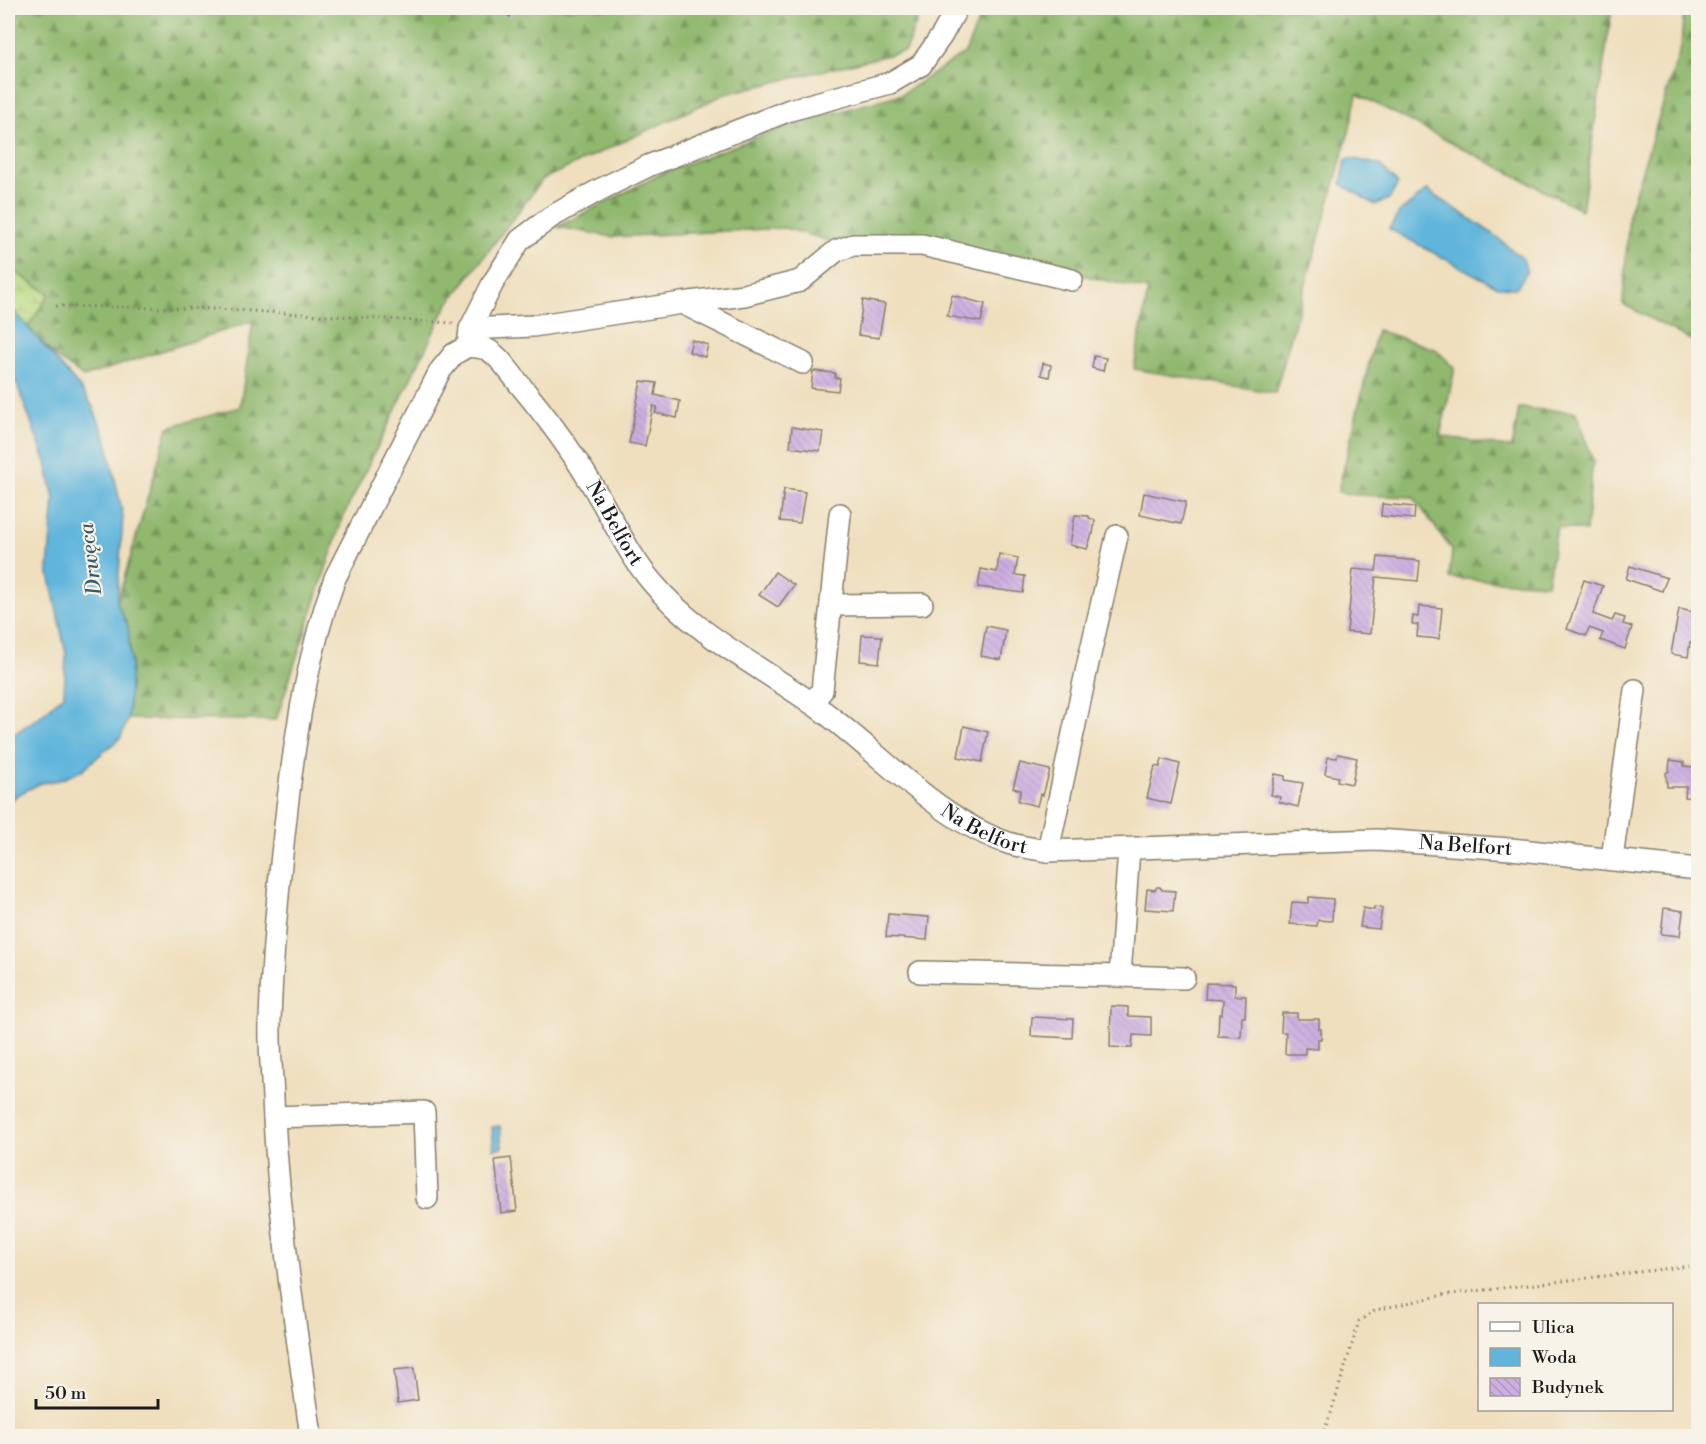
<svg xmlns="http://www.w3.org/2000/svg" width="1706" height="1444" font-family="'Libre Bodoni',serif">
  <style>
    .forest { fill: url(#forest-firs); stroke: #566a45; stroke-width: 1.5 }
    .wetland { fill: url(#wetland-marsh); stroke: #697a4e; stroke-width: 1.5 }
    .water { fill: #60b5dc; stroke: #3e687c; stroke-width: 1.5 }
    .building { fill: url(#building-back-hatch) }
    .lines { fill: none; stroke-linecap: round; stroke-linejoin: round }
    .minor-casing { stroke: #867e6d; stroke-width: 24 }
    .path { stroke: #867e6d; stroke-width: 3; stroke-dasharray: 1.5 4.5; stroke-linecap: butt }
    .minor { stroke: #fff; stroke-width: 21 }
    .labels { text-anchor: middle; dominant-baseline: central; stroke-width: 4.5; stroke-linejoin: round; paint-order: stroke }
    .street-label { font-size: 20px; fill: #1c1c1c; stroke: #f7f3e8 }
    .water-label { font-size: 21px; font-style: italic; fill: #375969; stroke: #f7f3e8 }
  </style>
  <defs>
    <pattern id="forest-firs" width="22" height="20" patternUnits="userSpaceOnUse" patternTransform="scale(1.5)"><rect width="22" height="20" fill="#90b86e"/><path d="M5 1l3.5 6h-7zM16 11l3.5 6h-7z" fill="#75955a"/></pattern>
    <pattern id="wetland-marsh" width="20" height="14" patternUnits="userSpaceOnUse" patternTransform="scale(1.5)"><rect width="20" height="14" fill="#b6d880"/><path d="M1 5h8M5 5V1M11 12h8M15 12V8" fill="none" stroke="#9cb96e"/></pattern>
    <pattern id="building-back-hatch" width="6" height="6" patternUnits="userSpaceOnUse" patternTransform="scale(1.5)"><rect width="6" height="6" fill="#cdaee1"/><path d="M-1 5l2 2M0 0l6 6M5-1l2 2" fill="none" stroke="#af95c0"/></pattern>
  </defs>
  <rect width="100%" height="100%" fill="#f7f3e8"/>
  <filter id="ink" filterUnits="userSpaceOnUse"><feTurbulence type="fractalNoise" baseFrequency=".0167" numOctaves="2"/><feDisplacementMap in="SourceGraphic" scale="12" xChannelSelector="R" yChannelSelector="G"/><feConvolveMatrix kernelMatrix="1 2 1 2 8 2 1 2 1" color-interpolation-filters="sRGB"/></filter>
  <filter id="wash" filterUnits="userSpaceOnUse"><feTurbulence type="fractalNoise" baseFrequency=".008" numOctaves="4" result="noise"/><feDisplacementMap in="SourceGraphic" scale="24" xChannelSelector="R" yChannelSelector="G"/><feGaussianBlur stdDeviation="1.35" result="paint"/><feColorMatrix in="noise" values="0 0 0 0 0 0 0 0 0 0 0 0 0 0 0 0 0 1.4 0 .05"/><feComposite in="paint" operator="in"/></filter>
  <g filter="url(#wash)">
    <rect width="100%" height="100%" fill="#efdfbe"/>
    <path class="forest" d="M8,8H922L905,51L725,94L543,179L446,307L343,517L276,720L128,719L131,664L128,627L117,603L168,427L240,407L253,321L83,377L56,357L28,327L49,294L10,269L8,263Z
      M984,8H1612L1582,210L1357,94L1349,132L1275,393L1134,369L1148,290L921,239L836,243L785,228L613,237L557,227L667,171L787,126L902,94L965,53Z
      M1684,8H1698V344L1623,304L1629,212L1681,47Z
      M1377,330L1435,349L1455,368L1440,436L1512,448L1519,408L1576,412L1593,461L1586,531L1557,527L1547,584L1449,578L1452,550L1413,497L1356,495L1338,492Z"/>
    <path class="wetland" d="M8,263L10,269L49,294L28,327L8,304Z"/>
    <path class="water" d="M1346,159H1355L1380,165L1398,184L1389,199L1375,205L1341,184Z
      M1427,190L1492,233L1523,259L1527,272L1516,288L1498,287L1389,229L1399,213Z
      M8,304L81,389L93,407L107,441L123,516L117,603L128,627L131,664L128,719L121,737L81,771L60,780L41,783L17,795L8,804V738L39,717L64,695L66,654L48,569L54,499L46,462L16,382L8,373Z
      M500,1126L502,1148L494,1149L492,1127Z"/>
    <g id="blocks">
      <path class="building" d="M495,8H516L510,17Z
        M952,295L985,304L981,322L947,316Z
        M863,300L885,304L879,338L858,335Z
        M692,340L708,345L705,357L689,352Z
        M1094,356L1106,358L1103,371L1092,368Z
        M1043,363L1051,365L1049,377L1041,375Z
        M813,371L835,373V378H840L838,391L811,388Z
        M641,381L657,383L655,395L680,401L677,418L655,413L657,407L653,406L645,446L629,443Z
        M792,427L823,432L820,451L790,447Z
        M784,489L805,492L800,523L780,521Z
        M1144,493L1186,502L1181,524L1140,515Z
        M1382,504L1415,507L1414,519L1381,516Z
        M1075,515L1089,516V518L1095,520L1093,534H1092L1087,549L1070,545Z
        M999,554L1018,558L1015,575L1025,576L1023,593L978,587L981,569L997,572Z
        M1378,557L1420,561L1418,581L1376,577L1370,634L1347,632L1353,569L1376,571Z
        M1630,566L1667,578L1662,591L1626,579Z
        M775,572L794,585L778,607L759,595Z
        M1584,580L1603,586L1593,614L1612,621L1615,615L1625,618L1623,624L1632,627L1625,649L1600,640L1603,633L1589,628L1586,636L1567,629Z
        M1419,606L1442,608L1439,639L1417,637L1418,625L1412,624L1413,616L1418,617Z
        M1679,609L1698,613V644L1690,642L1688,657L1671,654Z
        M986,626L1006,630L1001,660L981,656Z
        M862,635L882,636L879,663L860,661Z
        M964,726L988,732L982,762L958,757Z
        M1338,754L1357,758L1352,784L1337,781L1338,777L1325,774L1328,757L1337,758Z
        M1162,759L1180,764L1171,804L1147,798L1155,766L1160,767Z
        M1670,760L1684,762V766L1694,767L1693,771H1698V798L1685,797L1686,787H1667L1666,773L1669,771Z
        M1020,763L1050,770L1043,795L1040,794L1037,806L1018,801L1021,790L1013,788Z
        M1275,774L1285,776V780L1303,783L1298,807L1279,802L1280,797L1271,795Z
        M1157,887H1160L1162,890L1175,891L1173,911L1145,909L1147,889L1155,890Z
        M1309,897L1333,899L1332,921L1318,920L1317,926L1290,924L1292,902L1308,903Z
        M1374,907L1382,908L1379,929L1360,927L1363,908L1374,910Z
        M1664,908L1683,911L1680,936L1661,934Z
        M888,914L929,917L927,940L886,937Z
        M1206,983L1235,984V996H1246L1245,1017H1242L1241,1037L1218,1036L1219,1014H1222L1223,1000L1205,999Z
        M1111,1006L1128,1007V1016L1151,1017V1036L1133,1035L1132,1048L1110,1047Z
        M1282,1013H1297V1019H1319V1029H1321V1039H1318V1049L1305,1048V1054H1285L1286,1032H1281Z
        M1032,1017L1073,1019L1072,1038L1031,1036Z
        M511,1158L517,1211L501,1213L495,1160Z
        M414,1368L418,1400L398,1403L394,1370Z"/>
    </g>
  </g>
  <g filter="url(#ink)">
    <use href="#blocks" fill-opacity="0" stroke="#867e6d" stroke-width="1.5"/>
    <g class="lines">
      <defs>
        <g id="minor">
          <path d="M682,303L803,363"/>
          <path d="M470,329L533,326L682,303L744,295L800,281L836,251L853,245H922L1072,280"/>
          <path id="s1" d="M468,346C474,347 481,347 486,349C498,354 512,375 520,385C545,415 569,447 589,480C610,513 626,551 651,581C698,638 766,669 824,712C880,754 941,821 1008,843C1021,847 1035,849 1048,851L1377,840L1511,849L1698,869"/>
          <path d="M468,346L470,329L493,283L520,240L551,217L599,190L648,166L790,110L890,83L921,65L942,35L957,8"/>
          <path d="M831,605L922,604"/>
          <path d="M811,703L822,691L840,514"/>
          <path d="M1048,851L1088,663L1117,536"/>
          <path d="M1612,859L1635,690"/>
          <path d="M920,972L1120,976L1129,849"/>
          <path d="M1120,976L1184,978"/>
          <path d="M274,1117L424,1112L427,1198"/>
          <path d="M311,1436C295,1324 278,1212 273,1098C272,1073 269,1046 270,1021C272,951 279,878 287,808C296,730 308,652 335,578L440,371L454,354L468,346"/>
        </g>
      </defs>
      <use href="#minor" class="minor-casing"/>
      <path class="path" d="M56,306L217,309L453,323
        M1322,1436L1331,1413L1359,1321L1376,1310L1443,1295L1698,1265"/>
      <use href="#minor" class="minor"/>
    </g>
  </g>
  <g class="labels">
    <g class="street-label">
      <text stroke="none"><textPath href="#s1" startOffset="236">Na Belfort</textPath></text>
      <text stroke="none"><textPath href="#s1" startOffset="722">Na Belfort</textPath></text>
      <text stroke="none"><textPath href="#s1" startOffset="1208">Na Belfort</textPath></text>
    </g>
    <g class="water-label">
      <text transform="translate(91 559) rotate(-97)">Drwęca</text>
    </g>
  </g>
  <rect width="1706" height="1444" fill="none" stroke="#f7f3e8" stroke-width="30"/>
  <rect x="1478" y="1303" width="195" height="108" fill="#f7f3e8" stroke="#9f9d96" stroke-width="1.5"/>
  <rect x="1490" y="1322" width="30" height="9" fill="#ffffff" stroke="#9f9d96" stroke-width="1.5"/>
  <text x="1532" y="1333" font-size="18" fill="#1c1c1c">Ulica</text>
  <rect x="1490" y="1348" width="30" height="18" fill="#60b5dc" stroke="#9f9d96" stroke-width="1.5"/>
  <text x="1532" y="1363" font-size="18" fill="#1c1c1c">Woda</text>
  <rect x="1490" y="1378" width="30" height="18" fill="url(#building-back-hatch)" stroke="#9f9d96" stroke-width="1.5"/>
  <text x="1532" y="1393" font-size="18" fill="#1c1c1c">Budynek</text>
  <path d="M36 1399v9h122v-9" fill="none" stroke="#1c1c1c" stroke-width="3"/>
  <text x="45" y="1399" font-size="18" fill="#1c1c1c" stroke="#f7f3e8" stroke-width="4.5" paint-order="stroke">50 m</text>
</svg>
